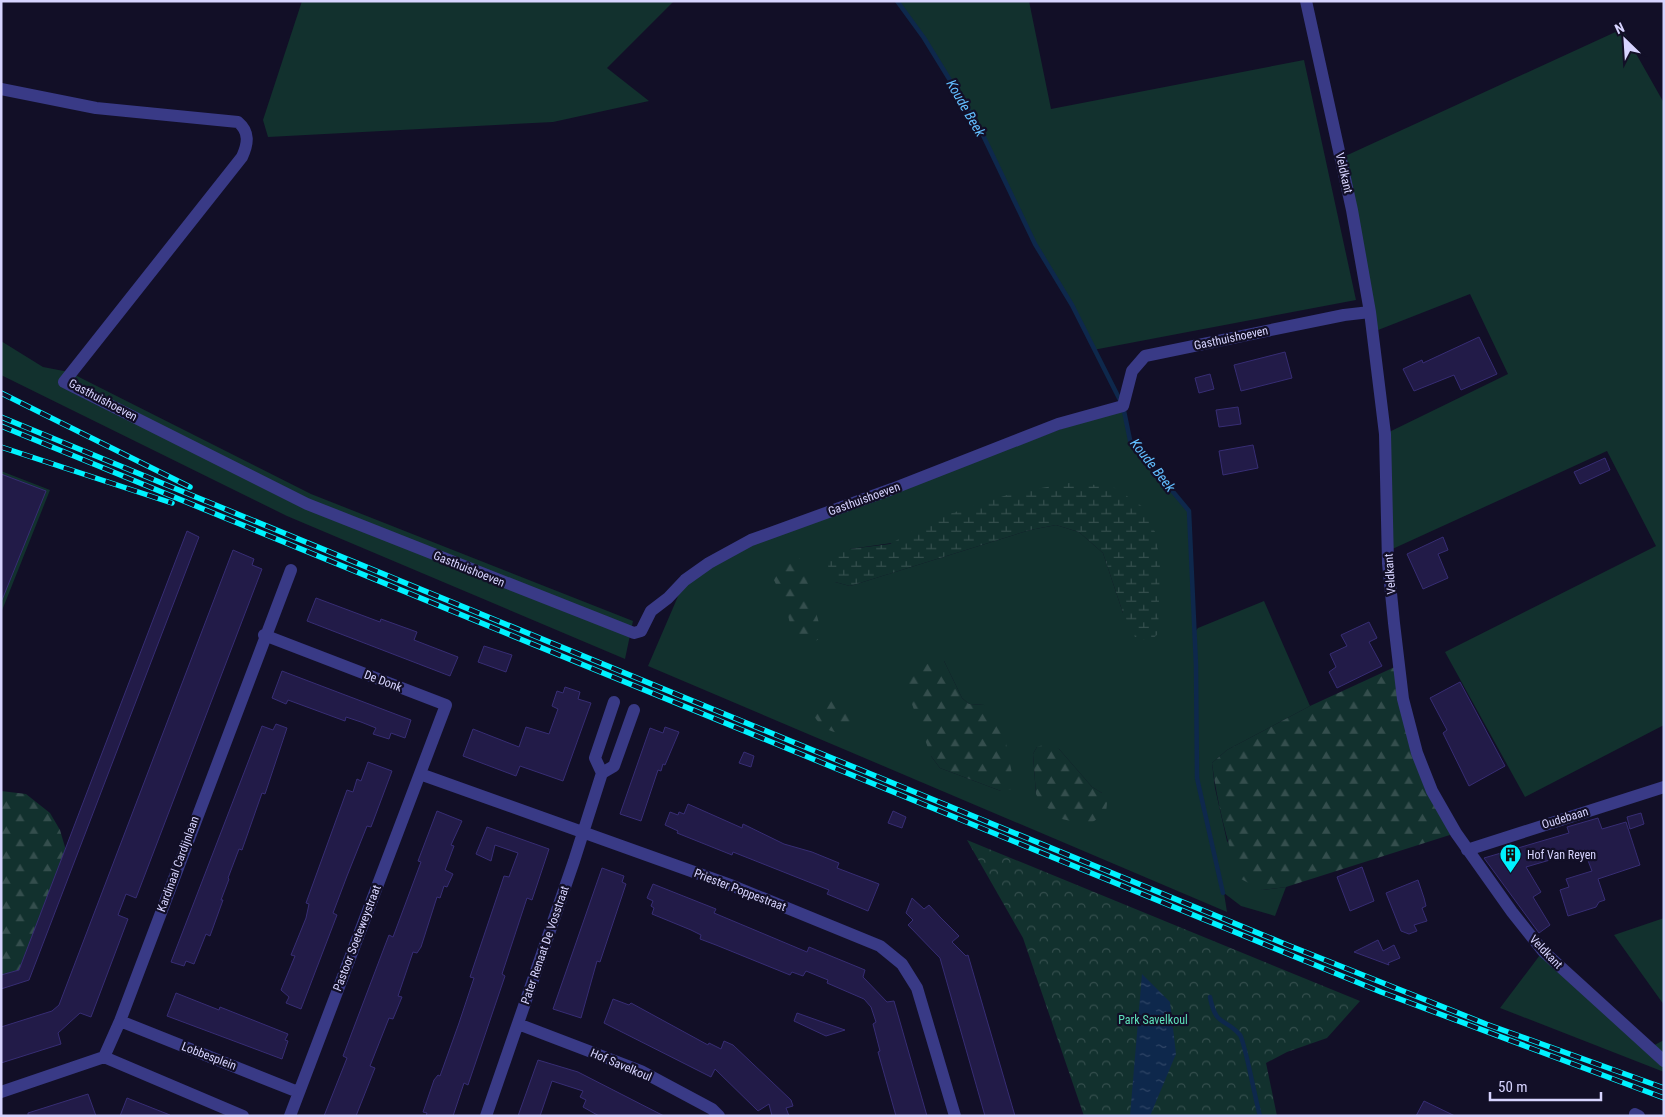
<svg xmlns="http://www.w3.org/2000/svg" width="1665" height="1117" font-family="'Roboto Condensed',sans-serif">
  <style>
    .grass { fill: #12312e; fill-rule: evenodd }
    .forest { fill: url(#forest-firs) }
    .wetland { fill: url(#wetland-marsh) }
    .park { fill: url(#park-crowns) }
    .water { fill: url(#water-ripples) }
    .lines { fill: none; stroke-linecap: round; stroke-linejoin: round }
    .stream { stroke: #0e284c; stroke-width: 4.5 }
    .building { fill: #221b48; stroke: #372d74 }
    .minor { stroke: #393a86; stroke-width: 12 }
    .rail-casing { stroke: #00f2ff; stroke-width: 5.5 }
    .rail { stroke: #120f27; stroke-width: 4; stroke-dasharray: 11; stroke-linecap: butt }
    .labels { text-anchor: middle; dominant-baseline: central; stroke-width: 4.5; stroke-linejoin: round; paint-order: stroke }
    .street-label { font-size: 12px; fill: #d7d4ff; stroke: #120f27 }
    .poi-label { font-size: 12px; fill: #d7d4ff; stroke: #120f27; text-anchor: start }
    .park-label { font-size: 12px; fill: #5ee1ba; stroke: #120f27 }
    .water-label { font-size: 14px; font-style: italic; fill: #62beff; stroke: #120f27 }
  </style>
  <defs>
    <pattern id="forest-firs" width="22" height="20" patternUnits="userSpaceOnUse" patternTransform="scale(1.25)"><rect width="22" height="20" fill="#12312e"/><path d="M5 1l3.5 6h-7zM16 11l3.5 6h-7z" fill="#344e4d"/></pattern>
    <pattern id="wetland-marsh" width="20" height="14" patternUnits="userSpaceOnUse" patternTransform="scale(1.25)"><rect width="20" height="14" fill="#12312e"/><path d="M1 5h8M5 5V1M11 12h8M15 12V8" fill="none" stroke="#344e4d"/></pattern>
    <pattern id="park-crowns" width="20" height="18" patternUnits="userSpaceOnUse" patternTransform="scale(1.25)"><rect width="20" height="18" fill="#12312e"/><path d="M2 6a3 3 0 1 1 6 0M12 15a3 3 0 1 1 6 0" fill="none" stroke="#344e4d"/></pattern>
    <pattern id="water-ripples" width="26" height="14" patternUnits="userSpaceOnUse" patternTransform="scale(1.25)"><rect width="26" height="14" fill="#0e284c"/><path d="M2 4q2-2 4 0t4 0M15 11q2-2 4 0t4 0" fill="none" stroke="#304667"/></pattern>
  </defs>
  <rect width="100%" height="100%" fill="#120f27"/>
  <path class="grass" d="M302,1H674L607,68L649,101L553,122L268,137L263,120Z
    M897,1H1029L1051,109L1304,60L1356,300L1093,350L1072,305L1035,244L980,129L924,38Z
    M1622,29L1664,103V725L1525,797L1445,652L1656,546L1607,451L1388,551L1385,434L1508,374L1470,294L1373,332L1341,158Z
    M1,341L43,367L69,372L311,494L633,621L625,659L287,516L1,375Z
    M1123,406L1131,440L1189,511L1194,633L1198,628L1264,601L1310,706L1227,750L1212,763L1215,788L1227,841L1262,890L1286,887L1275,916L1241,906L1224,893L1227,912L648,666L685,580L729,552ZM1143,507L1123,613L1103,553L1079,532L1056,525L1030,530L850,586L835,582L850,549ZM944,661L962,698L969,704L984,705L1001,791L940,768L931,756ZM1037,747L1059,749L1092,787L1102,793L1036,794L1033,754Z
    M1,471L50,490L1,613Z
    M1664,918V1005L1614,935Z
    M1543,951L1647,1049L1664,1040V1072L1500,1008Z"/>
  <path class="forest" d="M791,554H796L802,562L822,634V637C816,642 809,642 803,646L794,642L786,606L774,580L776,562Z
    M936,661H944L962,698L969,704L984,705L1001,717L1014,784L1012,789L1001,791L940,768L931,756L909,696L908,682L922,665Z
    M1399,665L1417,753L1456,833L1286,887L1262,890L1239,878C1227,840 1217,803 1212,763L1227,750L1310,706Z
    M830,699L846,706L852,724L849,732C835,736 821,728 814,716L815,711Z
    M1049,743L1059,749L1092,787L1102,793L1107,803L1106,813L1088,825L1062,819L1040,802L1036,794L1033,754L1037,747Z
    M1,791L26,794L50,813L60,830L67,854L21,974L1,980Z"/>
  <path class="wetland" d="M1075,482L1115,488L1143,507L1155,532L1160,562L1158,634L1151,640L1136,639L1123,613L1103,553L1079,532L1056,525L1030,530L850,586L835,582L828,566L831,556L850,549L890,544L934,519L1013,493Z"/>
  <path class="park" d="M967,840L1360,1001L1327,1038L1287,1052L1266,1063L1277,1116H1084L1023,938Z"/>
  <path class="water" d="M1142,974L1170,1002L1176,1054L1150,1116H1130Z"/>
  <g class="lines">
    <path class="stream" d="M897,1L924,38L980,129L1035,244L1072,305L1123,406L1130,440L1189,511L1196,665L1197,778L1223,893
      M1210,997C1216,1028 1225,1017 1240,1035C1245,1042 1256,1103 1260,1116"/>
  </g>
  <path class="building" d="M1479,337L1497,374L1461,390L1454,375L1414,391L1403,369L1422,360L1423,363Z
    M1285,352L1292,378L1241,391L1234,365Z
    M1210,374L1214,389L1199,393L1195,378Z
    M1238,407L1241,424L1219,427L1216,410Z
    M1253,445L1258,468L1223,475L1219,451Z
    M1605,458L1610,470L1580,484L1574,472Z
    M1,474L46,491L2,600H1Z
    M187,531L199,537L29,980L1,989V975L19,970Z
    M1443,537L1448,550L1438,554L1448,578L1423,589L1407,554Z
    M233,550L254,559L252,565L262,569L136,898L126,894L118,915L128,919L91,1017L80,1013L58,1033L61,1044L1,1063V1027L52,1011L59,1005Z
    M316,598L380,622L381,619L417,632L414,640L458,657L450,676L307,621Z
    M1369,622L1377,638L1369,642L1382,666L1337,688L1329,672L1336,667L1330,654L1347,646L1341,635Z
    M484,646L512,655L506,672L478,662Z
    M282,671L411,720L405,738L391,733L389,739L373,734L376,728L361,722L346,717L345,721L288,700L286,704L272,698Z
    M1460,682L1505,766L1469,786L1443,733L1447,730L1430,698Z
    M565,687L580,692L578,699L591,703L563,781L520,766L516,776L463,756L473,729L519,747L526,727L549,734L558,709L552,706L557,691L563,693Z
    M276,724L287,728L265,794L262,793L242,850L239,849L228,878L229,879L221,900H223L210,936L206,934L194,964L186,961L184,966L171,962L262,726L273,730Z
    M665,727L679,732L665,765L663,764L661,771L658,770L641,821L620,814L650,728L663,733Z
    M744,752L754,756L751,767L739,763Z
    M368,762L392,771L371,827L367,826L347,876L333,913L337,915L301,1009L286,1003L289,997L281,990L295,956L291,955L306,918L309,904L306,903L347,790L353,792L357,779L361,781Z
    M688,804L742,828L743,824L784,844L812,852L839,863L837,868L879,884L868,911L827,894L829,890L733,852L732,855L677,833L678,831L665,825L670,812L678,815L679,812L684,814Z
    M437,811L462,821L451,845L454,846L445,870L453,874L447,887L444,886L440,898L437,897L421,947L417,953L413,952L398,996L402,997L393,1019L389,1018L370,1066L375,1068L356,1116H324L347,1058L343,1056L384,948L389,935L393,937L421,862L418,861Z
    M893,811L906,817L902,828L888,823Z
    M1641,813L1644,824L1630,829L1627,817Z
    M1598,818L1602,829L1626,822L1640,865L1598,879L1605,900L1599,902L1596,907L1568,916L1560,890L1569,887L1566,879L1592,871L1584,850L1526,867L1541,892L1533,897L1550,925L1539,933L1484,858L1569,833L1567,827Z
    M487,827L549,849L532,900L527,898L502,974L505,976L468,1085L464,1083L453,1116H426L427,1113L423,1112L434,1080L438,1075L440,1076L459,1023L474,978L470,977L504,876L509,877L518,853L495,845L491,861L476,854Z
    M1362,867L1374,901L1350,911L1337,877Z
    M602,868L624,876L622,882L626,884L600,962L597,961L581,1018L553,1009Z
    M1418,880L1424,898L1426,906L1422,908L1427,921L1414,925L1417,931L1409,934L1401,931L1386,893Z
    M653,884L716,909L714,913L807,952L809,947L865,970L863,977L887,1002L894,1001L927,1116H896L878,1052L880,1051L873,1024L876,1022L871,1007L864,999L827,983L828,980L806,971L803,976L792,972L790,975L716,945L700,939L701,935L691,930L652,914L654,908L651,906L653,901L647,898Z
    M912,898L924,909L929,905L940,917L959,936L952,942L966,956L968,955L1015,1116H985L940,958L908,925L913,920L906,913Z
    M1378,940L1383,951L1394,945L1400,958L1388,963L1389,965L1354,952Z
    M176,993L219,1010L220,1007L288,1034L285,1040L288,1041L282,1059L167,1016Z
    M613,999L629,1005L631,1003L708,1045L709,1043L721,1049L724,1041L733,1045L791,1100L793,1106L786,1108L789,1116H772L769,1104L758,1111L715,1069L711,1077L604,1023Z
    M797,1013L845,1030L826,1036L794,1021Z
    M538,1060L578,1072L664,1116H599L583,1107L586,1100L580,1097L583,1091L552,1081L540,1116H518Z
    M88,1094L96,1116H28V1113Z
    M127,1098L170,1115V1116H120Z
    M1424,1101L1455,1116H1416Z"/>
  <g class="lines">
    <path class="minor" d="M1306,1L1352,210L1370,312L1385,434L1388,563L1394,623L1403,699L1417,753L1432,791L1456,833L1512,912L1543,951L1664,1061
      M1,89L96,108L238,122C250,132 248,144 242,157L64,382L307,504L634,633L641,631L651,611L668,598L685,580L709,563L751,540L892,489L1058,424L1123,406L1132,371L1145,356L1344,315L1370,312
      M264,635L446,705L290,1116
      M602,773L614,766L634,710
      M420,774L733,886L880,946L902,964L917,988L955,1116
      M1467,850L1664,787
      M120,1021L298,1092
      M518,1024L641,1071L712,1109L719,1116
      M104,1057L243,1116
      M1,1092L104,1057L120,1021L291,570
      M1635,1114L1639,1116
      M486,1116L574,861L602,773L595,758L614,702"/>
    <defs>
      <path id="rail" d="M1,393L190,487
        M1,417L1285,944L1486,1024L1664,1088
        M1,426L1381,992L1664,1098
        M1,447L172,503"/>
    </defs>
    <use href="#rail" class="rail-casing"/>
    <use href="#rail" class="rail"/>
  </g>
  <defs>
    <symbol id="building-pin" viewBox="-11 -11 22 30"><path d="M0 17L-7.5 6A9.5 9.5 0 1 1 7.5 6Z" fill="#00f2ff" stroke="#120f27"/><path d="M-4-6H4V6H1V3H-1V6H-4ZM-2.5-4.3h1.7v1.8h-1.7ZM.8-4.3h1.7v1.8H.8ZM-2.5-1h1.7V.8h-1.7ZM.8-1h1.7V.8H.8Z" fill="#111"/></symbol>
  </defs>
  <g fill-rule="evenodd">
    <use href="#building-pin" x="1498" y="842" width="25" height="34"/>
  </g>
  <g class="labels">
    <g class="street-label">
      <text transform="translate(1344 173) rotate(77)">Veldkant</text>
      <text transform="translate(1231 338) rotate(-12)">Gasthuishoeven</text>
      <text transform="translate(103 400) rotate(28)">Gasthuishoeven</text>
      <text transform="translate(864 499) rotate(-20)">Gasthuishoeven</text>
      <text transform="translate(469 569) rotate(22)">Gasthuishoeven</text>
      <text transform="translate(1390 574) rotate(-94)">Veldkant</text>
      <text transform="translate(383 681) rotate(21)">De Donk</text>
      <text transform="translate(1565 818) rotate(-17)">Oudebaan</text>
      <text transform="translate(178 864) rotate(-70)">Kardinaal Cardijnlaan</text>
      <text transform="translate(740 890) rotate(21)">Priester Poppestraat</text>
      <text transform="translate(357 938) rotate(-69)">Pastoor Soeteweystraat</text>
      <text transform="translate(545 945) rotate(-71)">Pater Renaat De Vosstraat</text>
      <text transform="translate(1546 952) rotate(46)">Veldkant</text>
      <text transform="translate(209 1056) rotate(21)">Lobbesplein</text>
      <text transform="translate(621 1065) rotate(23)">Hof Savelkoul</text>
    </g>
    <g class="poi-label">
      <text x="1527" y="855">Hof Van Reyen</text>
    </g>
    <g class="park-label">
      <text x="1153" y="1020">Park Savelkoul</text>
    </g>
    <g class="water-label">
      <text transform="translate(966 108) rotate(60)">Koude Beek</text>
      <text transform="translate(1153 465) rotate(52)">Koude Beek</text>
    </g>
  </g>
  <rect width="1665" height="1117" fill="none" stroke="#d7d4ff" stroke-width="5"/>
  <g transform="translate(1625 40) rotate(335)" stroke="#120f27" stroke-width="4" paint-order="stroke">
  <path d="M0-4L9 19L0 12L-9 19Z" fill="#d7d4ff"/>
  <text y="-8" font-size="14" font-weight="bold" text-anchor="middle" fill="#d7d4ff">N</text>
  </g>
  <path d="M1490 1092v8h111v-8" fill="none" stroke="#d7d4ff" stroke-width="2.5"/>
  <text x="1498" y="1092" font-size="15" fill="#d7d4ff" stroke="#120f27" stroke-width="4" paint-order="stroke">50 m</text>
</svg>
